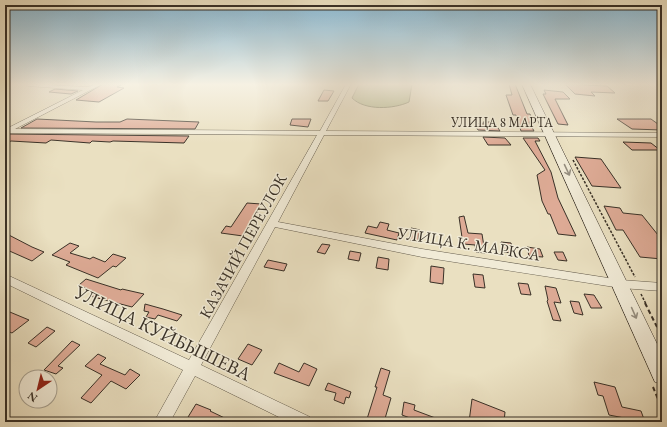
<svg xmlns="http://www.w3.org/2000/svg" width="667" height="427" font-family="'EB Garamond',serif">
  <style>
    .green { fill: #b8c292; stroke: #787a5c }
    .building { fill: #deab96; stroke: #393127 }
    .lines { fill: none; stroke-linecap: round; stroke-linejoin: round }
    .street-casing { stroke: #655d4e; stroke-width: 1 }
    .secondary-casing { stroke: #393127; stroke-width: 1 }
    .path-far1 { stroke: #393127; stroke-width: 1.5; stroke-dasharray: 2.5 1.5; stroke-linecap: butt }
    .path { stroke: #393127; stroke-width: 2; stroke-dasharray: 4.5 3; stroke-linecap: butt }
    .street { fill: #f1ebd7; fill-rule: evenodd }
    .secondary { fill: #f1ebd7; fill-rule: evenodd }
    .oneway { stroke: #958e7f }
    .labels { text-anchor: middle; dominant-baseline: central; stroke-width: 3; stroke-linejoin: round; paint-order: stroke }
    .far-street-label { font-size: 13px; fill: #393127; stroke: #f1ebd7 }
    .street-label { font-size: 16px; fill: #393127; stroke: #f1ebd7 }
    .near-street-label { font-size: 19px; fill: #393127; stroke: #f1ebd7 }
  </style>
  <rect width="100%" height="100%" fill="#eae0c1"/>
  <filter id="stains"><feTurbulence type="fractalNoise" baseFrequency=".005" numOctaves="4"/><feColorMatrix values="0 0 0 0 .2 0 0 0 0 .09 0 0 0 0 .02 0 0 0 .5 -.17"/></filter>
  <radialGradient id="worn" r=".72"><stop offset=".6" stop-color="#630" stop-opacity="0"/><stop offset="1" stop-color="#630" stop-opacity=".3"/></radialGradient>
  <path class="green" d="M359,84H412L409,102C394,109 365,111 352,98Z"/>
  <path class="building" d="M103,84H123L117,87L124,88L99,102L76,100Z
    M509,84H515L527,114H530L533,122H529L534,131H521L516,115H513L506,95H512Z
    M565,84L607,86L615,93L591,92L595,96L575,94Z
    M55,89L78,91L71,94L49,92Z
    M324,90L334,91L328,101H318Z
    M544,90L563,92L570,99H555L568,125L558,124L543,94H546Z
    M37,119L96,122H120L127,119L199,122L195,129L21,128Z
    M292,119H311L308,127L290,125Z
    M617,119H651L662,127V130L632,129Z
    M483,122H494L500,131L478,130L474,123L484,124Z
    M5,134L189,136L184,143L113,141L110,142L92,141L90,143L51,140L46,143L11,141L5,144Z
    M483,137L505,138L511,145H488Z
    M523,138H538L540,141H535L551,172L558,198L576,236L558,234L550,214H548L542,201L537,175L545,170Z
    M623,142L651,143L660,150H632Z
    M575,157L601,159L621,188L592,186Z
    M247,203L261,204L243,236L221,233L226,226L231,227Z
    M604,206L620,208L623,213L642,215L662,240V259L640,257L623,230H616Z
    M464,216L468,233L482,234L485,253L476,252L475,245L463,244L459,217Z
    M380,222L389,224L387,230L399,233L397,240L365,233L368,226L377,228Z
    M411,228L420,230L418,241L410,240Z
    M5,233L32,247L44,252L32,261L5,249Z
    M501,242L511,243L513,253L503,252Z
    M70,243L79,246L70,253L90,259L93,257L105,262L113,254L126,258L116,267L113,266L98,278L66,265L70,262L52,255Z
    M322,244L330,245L325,254L317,252Z
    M527,247L540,249L543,257L529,256Z
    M350,251L361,253L359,261L348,259Z
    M554,252H563L567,261L558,260Z
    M378,257L389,259L388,270L376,268Z
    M268,260L287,264L284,271L264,267Z
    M431,266L444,268L443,284L430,282Z
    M473,274L483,275L485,288L475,287Z
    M86,279L121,290L122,289L144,294L132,307L90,296L94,292L79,285Z
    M518,283L528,284L531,295L521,294Z
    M545,286L556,288L561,303L554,302L561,321L553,320L547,301L548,300Z
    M584,294L594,295L602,308H591Z
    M570,301L579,302L583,315L574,313Z
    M145,304L163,309L182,315L177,321L158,315L155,319L146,317L149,312L144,311Z
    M5,310L29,320L12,333L5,330Z
    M47,327L55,331L36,347L28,343Z
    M72,341L80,345L58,366L63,368L56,374L44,370Z
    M248,344L262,350L252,365L238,359Z
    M98,354L106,358L100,364L125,375L130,369L140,375L126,389L111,381L91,403L81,398L102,375L85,366Z
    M279,363L299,372L304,363L317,369L309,386L274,373Z
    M381,368L390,371L383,395L391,398L384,422H375L367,419L377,387H375Z
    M594,382L615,387L622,407L641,411L645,422L609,415L603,396L598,395Z
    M328,383L351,392L349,398L346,397L344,404L334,400L336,393L325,390Z
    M472,399L505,412L504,422H469Z
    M404,402L415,405L414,410L446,422H417L418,421L402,415Z
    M196,404L211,410L210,411L233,422H185Z"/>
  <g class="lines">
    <defs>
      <path id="street" d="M26,84L88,87L96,84H102L15,129L320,131L346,84H351L326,131L662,133V137L324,135L278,222L422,249L621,280L662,283V291L621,288L422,257L275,227L201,365L310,417L313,422H289L195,376L170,422H154L183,370L5,283V274L189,360L317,135L5,133L6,129L83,90L28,86Z"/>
      <path id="secondary" d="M522,84H530L662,354V384L655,382Z"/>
    </defs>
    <use href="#street" class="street-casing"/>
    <use href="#secondary" class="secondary-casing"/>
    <path class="path-far1" d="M573,160L635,277
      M641,294L646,304"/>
    <path class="path" d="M645,303L662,337
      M653,387L662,409"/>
    <use href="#street" class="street"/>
    <use href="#secondary" class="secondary"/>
  </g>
  <defs><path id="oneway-shaft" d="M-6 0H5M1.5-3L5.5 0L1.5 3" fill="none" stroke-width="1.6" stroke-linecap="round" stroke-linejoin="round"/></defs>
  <g class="oneway">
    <use href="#oneway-shaft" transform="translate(567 170) rotate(65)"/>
    <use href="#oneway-shaft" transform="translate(634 313) rotate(66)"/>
  </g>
  <linearGradient id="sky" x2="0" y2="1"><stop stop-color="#88b8d3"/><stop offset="0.59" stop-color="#f6f1e3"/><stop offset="1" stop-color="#f6f1e3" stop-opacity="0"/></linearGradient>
  <rect width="667" height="143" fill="url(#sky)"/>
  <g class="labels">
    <g class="far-street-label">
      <text x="502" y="122">УЛИЦА 8 МАРТА</text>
    </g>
    <g class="street-label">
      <text transform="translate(469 244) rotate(9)">УЛИЦА К. МАРКСА</text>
      <text transform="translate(243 246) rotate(-61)">КАЗАЧИЙ ПЕРЕУЛОК</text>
    </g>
    <g class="near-street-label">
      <text transform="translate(163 333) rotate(26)">УЛИЦА КУЙБЫШЕВА</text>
    </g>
  </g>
  <rect width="667" height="427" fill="none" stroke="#eae0c1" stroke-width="20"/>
  <rect x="6" y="6" width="655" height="415" fill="none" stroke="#393127" stroke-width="2"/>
  <rect x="10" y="10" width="647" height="407" fill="none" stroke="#393127"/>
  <g transform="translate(38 389) rotate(215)"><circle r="19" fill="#f1ebd7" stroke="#a7a191"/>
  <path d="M0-3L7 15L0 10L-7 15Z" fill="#8f2418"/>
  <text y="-6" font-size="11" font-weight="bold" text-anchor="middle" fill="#393127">N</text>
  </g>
  <rect width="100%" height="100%" filter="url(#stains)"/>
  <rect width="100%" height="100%" fill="url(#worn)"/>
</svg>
